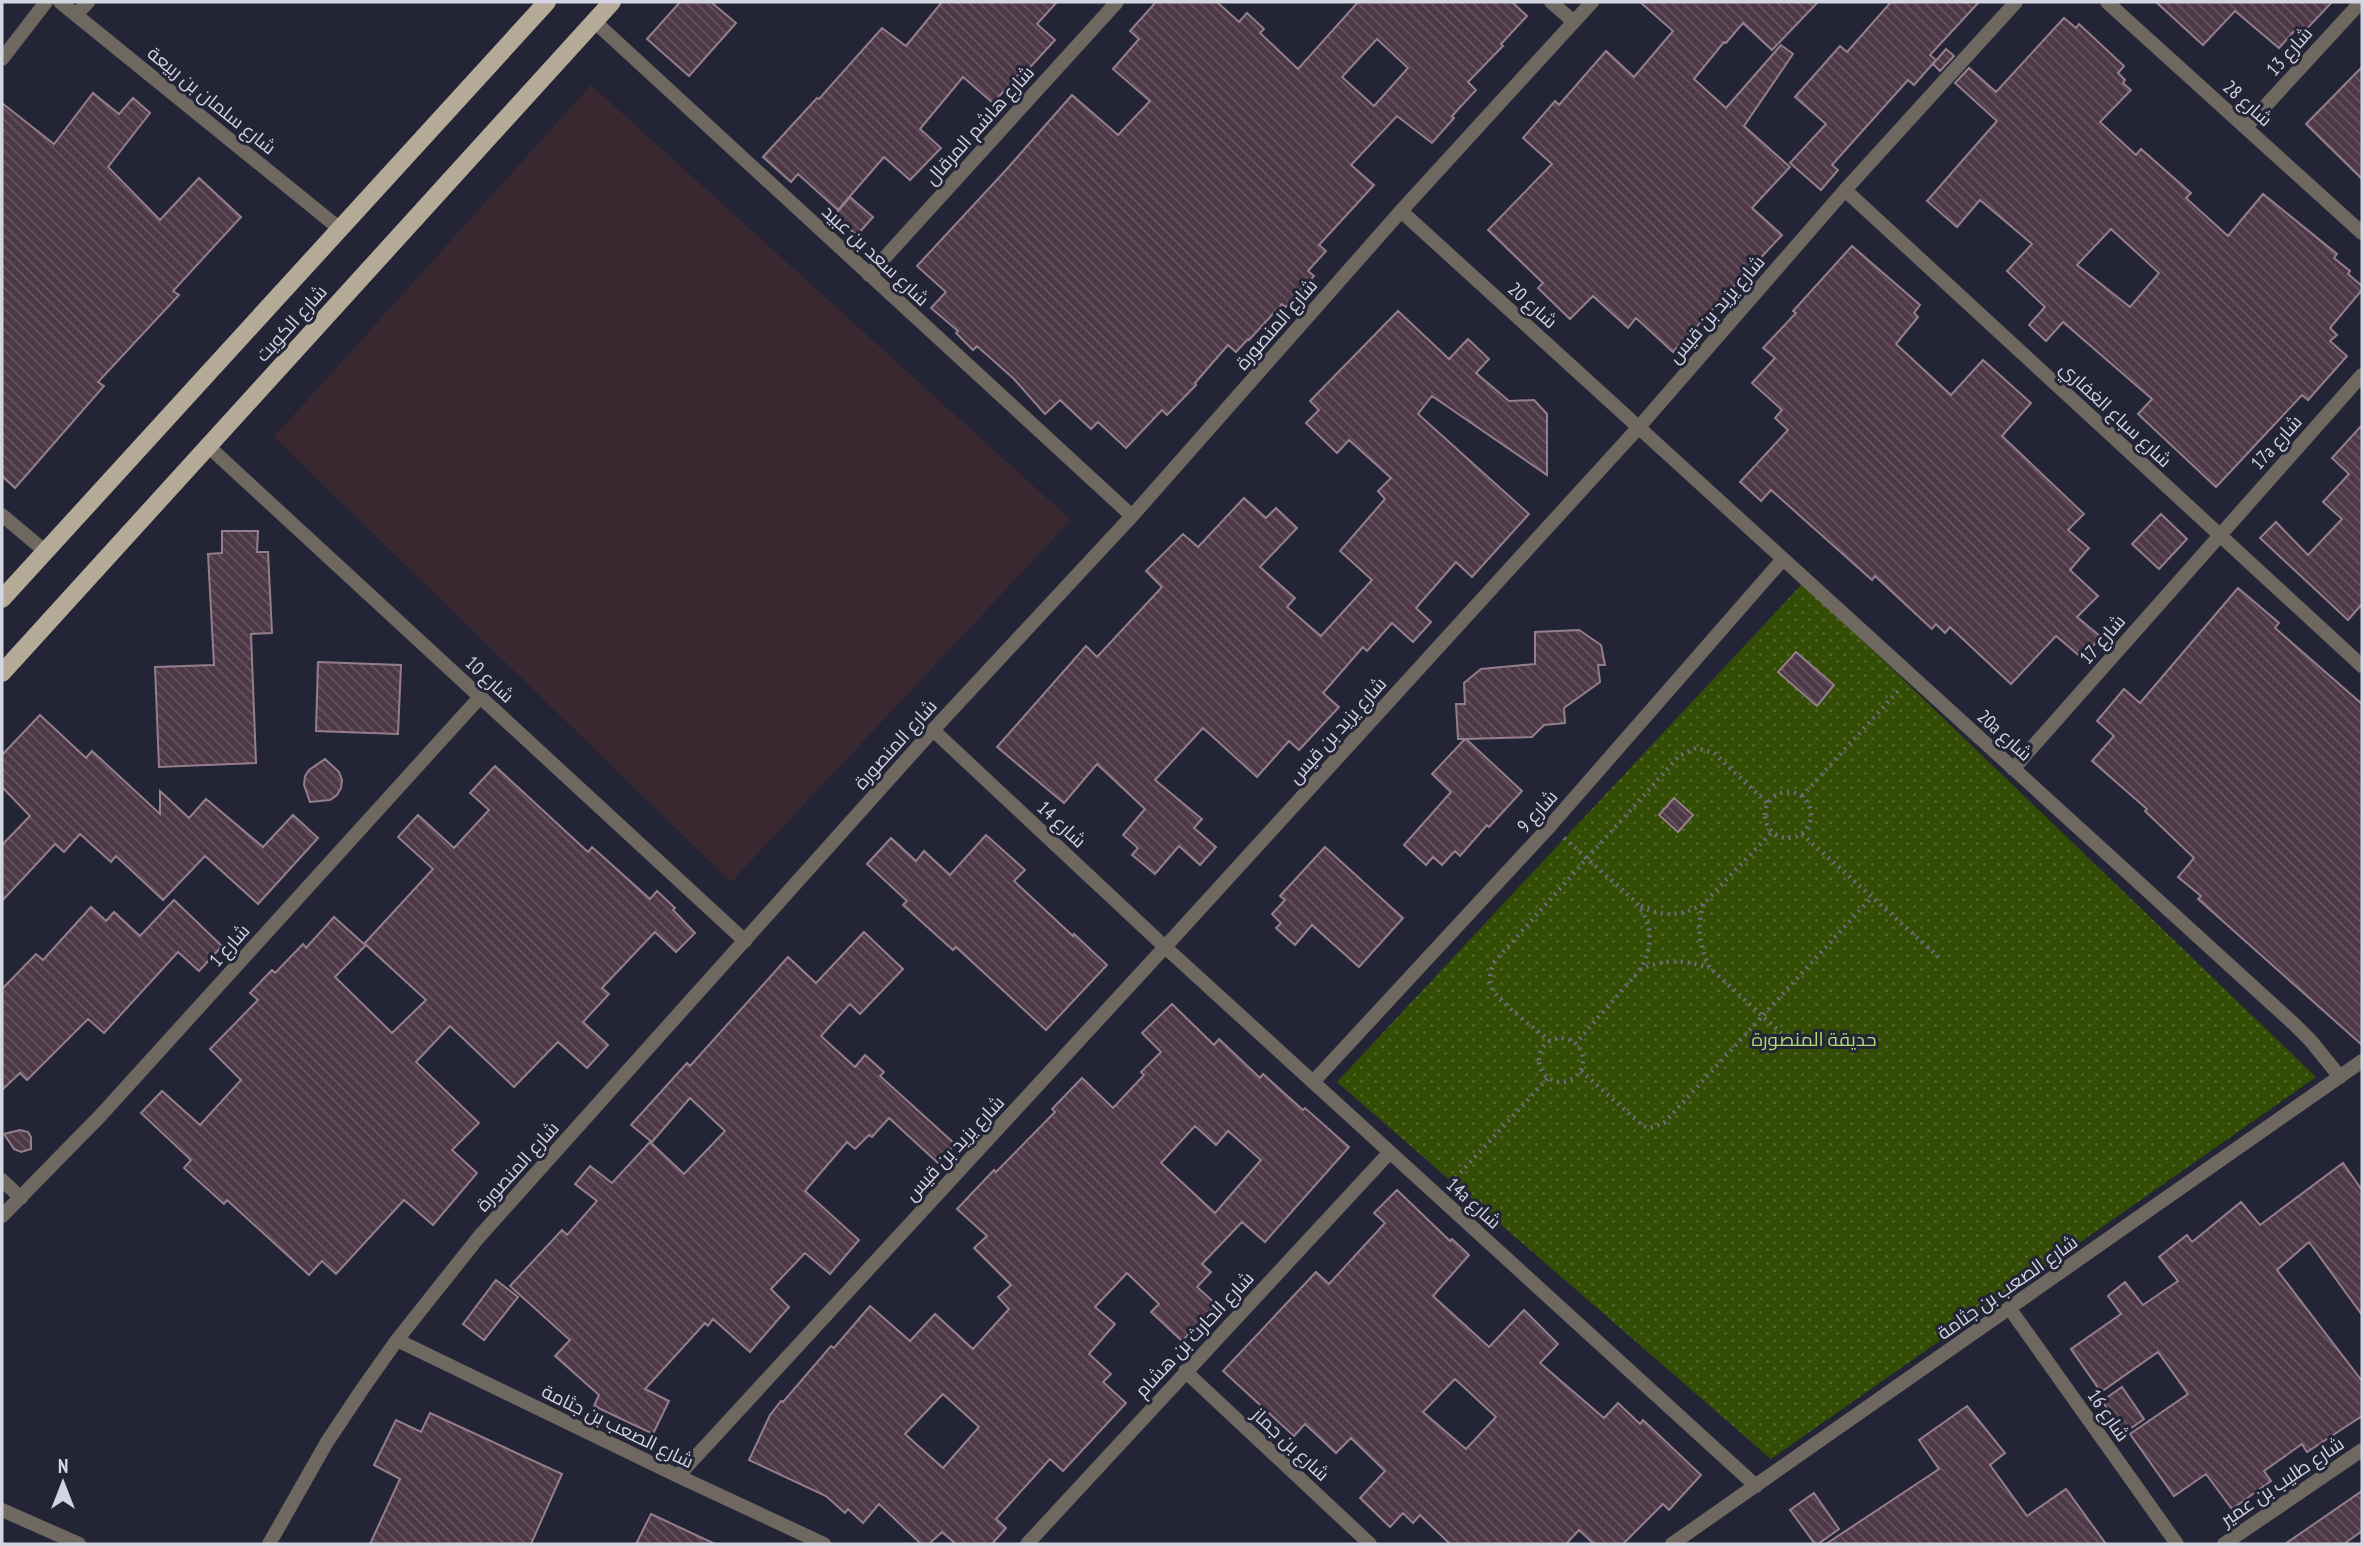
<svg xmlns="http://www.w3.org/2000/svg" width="2364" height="1546" font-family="'PT Sans Narrow',Cairo,sans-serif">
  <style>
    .education { fill: #3a2830 }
    .park { fill: url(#park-dots) }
    .building { fill: url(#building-back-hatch); stroke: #957e8c; stroke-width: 2; fill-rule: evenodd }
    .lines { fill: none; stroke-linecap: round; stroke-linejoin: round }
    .path { stroke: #6b6d7c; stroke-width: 4.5; stroke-dasharray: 2 5; stroke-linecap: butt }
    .street { stroke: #6e6860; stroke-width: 14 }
    .primary { stroke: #b5aa98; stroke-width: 18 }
    .labels { text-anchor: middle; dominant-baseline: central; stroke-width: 6; stroke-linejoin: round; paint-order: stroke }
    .street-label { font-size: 19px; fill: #d3d5e1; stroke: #232537 }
    .park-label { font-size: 19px; fill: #abde6d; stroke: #232537 }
  </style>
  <defs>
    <pattern id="park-dots" width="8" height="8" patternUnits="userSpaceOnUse" patternTransform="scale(1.75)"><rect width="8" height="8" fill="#334d05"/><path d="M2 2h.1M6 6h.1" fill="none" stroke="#506629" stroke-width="1.8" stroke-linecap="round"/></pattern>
    <pattern id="building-back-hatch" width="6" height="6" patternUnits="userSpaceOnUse" patternTransform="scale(1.75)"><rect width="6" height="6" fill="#4d3945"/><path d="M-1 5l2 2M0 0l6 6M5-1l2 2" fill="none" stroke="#665560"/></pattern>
  </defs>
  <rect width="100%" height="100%" fill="#232537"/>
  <path class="education" d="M591,85L1071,520L731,882L274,437Z"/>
  <path class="park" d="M1803,583L2316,1077L1771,1459L1337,1082Z"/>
  <path class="building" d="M680,2H711L736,23L689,76L647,39Z
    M942,2H1057L1037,24L1055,40L1024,74L1021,72L993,103L963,77L920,129L941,148L910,180L884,157L838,210L798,174L791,182L763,157L817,98L819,99L882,28L906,46Z
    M1156,2H1217L1239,22L1247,13L1264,29L1260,33L1298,69L1358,2H1512L1527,16L1501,44L1503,46L1468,82L1476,90L1452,116L1454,118L1432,143L1397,116L1351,165L1374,185L1319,245L1326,251L1308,271L1314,276L1286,307L1282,304L1249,340L1248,339L1236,352L1228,345L1195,383L1196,385L1167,415L1162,410L1126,448L1098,422L1091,429L1060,400L1045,414L1014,379L977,346L973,350L956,333L958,331L931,308L946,292L917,266L1006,170L1072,95L1118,135L1150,101L1113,69L1139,39L1130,31ZM1377,39L1408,68L1374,106L1342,77Z
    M1640,2H1818L1772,50L1743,23L1726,43L1724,42L1694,79L1726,108L1781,45L1793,54L1744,126L1790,167L1752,208L1782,235L1673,352L1636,318L1628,328L1593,296L1570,319L1538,288L1543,283L1488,230L1552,164L1523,138L1555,101L1559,105L1606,51L1634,77L1673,31Z
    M1891,2H1979L1930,55L1936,60L1914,85L1908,80L1832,165L1838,170L1821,190L1790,163L1826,124L1795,97L1840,46L1847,52Z
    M2156,2H2332L2302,34L2296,29L2279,48L2235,11L2203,45Z
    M2064,18L2076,28L2079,24L2124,66L2118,73L2125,80L2123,83L2131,90L2100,122L2136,155L2141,149L2191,193L2186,198L2228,236L2263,194L2337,254L2334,258L2350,271L2348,274L2362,286V290L2330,328L2337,335L2330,341L2347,356L2308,400L2302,395L2216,487L2138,414L2152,399L2063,322L2046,341L2029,325L2045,307L2007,271L2032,244L1980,200L1957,227L1927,201L1997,121L1955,83L1969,68L1996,92ZM2111,229L2159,273L2130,307L2077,265Z
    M1946,49L1954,56L1940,71L1933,64Z
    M2362,67V179L2306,124Z
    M93,93L119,114L133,98L150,113L108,167L160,220L199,178L241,217L173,291L179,295L98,382L104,386L15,488L2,476V103L54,144Z
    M850,197L873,217L857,235L834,216Z
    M1852,246L1920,305L1914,313L1918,317L1896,344L1951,395L1983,360L2031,403L2002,436L2084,514L2068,530L2089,548L2070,570L2098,596L2077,617L2101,637L2082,658L2056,636L2011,684L1950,627L1945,633L1936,624L1932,629L1875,576L1872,580L1771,490L1761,501L1740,482L1788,430L1775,418L1782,410L1752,383L1775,358L1763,348L1796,313L1793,311Z
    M1398,311L1449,359L1468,339L1489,359L1476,373L1509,401L1534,400L1547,414V475L1432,396L1418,414L1529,514L1472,577L1456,562L1416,608L1431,622L1413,642L1392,623L1367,651L1363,647L1323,693L1339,707L1299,750L1289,741L1257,777L1203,728L1155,780L1202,819L1194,828L1216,847L1200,865L1179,846L1155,874L1132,855L1138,848L1123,835L1145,809L1097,764L1064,803L997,747L1086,646L1097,657L1162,587L1146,571L1183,534L1198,547L1244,498L1266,518L1276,508L1297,528L1260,567L1295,598L1287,607L1321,636L1372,580L1340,551L1385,499L1378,491L1391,478L1349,440L1337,453L1306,423L1319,410L1310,401Z
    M2362,425V604L2348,620L2260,538L2276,522L2308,555L2342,519L2323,502L2349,474L2332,458Z
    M2161,514L2187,539L2159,569L2132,544Z
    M222,531H258L257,552H268L272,633L251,634L256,763L159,767L155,667L214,665L208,554L222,553Z
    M2238,588L2279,623L2275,628L2362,704V1045L2198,899L2201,896L2178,877L2194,858L2145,811L2147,809L2092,761L2114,736L2097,721L2124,689L2140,703Z
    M1579,630L1601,645L1605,665H1598L1600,682L1564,708L1565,723L1544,725L1532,737L1466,739L1522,791L1489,827L1487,825L1460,856L1455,851L1442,865L1433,857L1426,865L1404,845L1451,792L1432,774L1465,739H1458L1456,704H1465L1464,683L1481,669L1535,664V632Z
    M1796,652L1834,685L1817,706L1778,672Z
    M318,662L401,665L398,734L316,731Z
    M40,715L86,758L92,751L160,814V791L189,818L206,799L263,847L293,815L318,838L258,904L205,856L163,900L116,856L111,862L80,834L64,852L55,844L2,901V845L30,816L2,787V755Z
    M325,759L339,772L342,780L341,788L337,795L330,800L310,802L304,785L305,776L309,770Z
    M495,766L588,852L592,847L650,899L657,891L675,908L673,910L695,933L676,952L655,932L602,988L609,994L583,1022L608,1045L587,1068L558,1042L514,1087L450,1026L416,1062L479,1123L452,1150L477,1173L433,1225L404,1200L336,1274L322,1261L309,1275L227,1200L224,1204L184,1168L191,1160L141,1113L162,1091L200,1125L241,1080L210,1049L258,1000L250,993L272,970L275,973L303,944L306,948L334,917L364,944L433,869L398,837L418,815L454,848L489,810L470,793ZM366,945L426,1000L392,1033L335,977Z
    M1674,798L1693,815L1678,832L1659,815Z
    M986,835L1025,870L1014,881L1073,936L1074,934L1107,965L1046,1030L956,947L953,950L903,905L907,901L867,864L891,838L916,861L924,851L950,875Z
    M1325,847L1403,918L1359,967L1312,925L1295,945L1276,928L1281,923L1272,914L1285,900L1280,896Z
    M174,900L222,946L199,971L178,952L104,1033L88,1019L27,1080L20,1073L2,1090V989L36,954L43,960L91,907L106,921L114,912L140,936Z
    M864,932L903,969L860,1014L850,1004L821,1036L855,1067L865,1055L884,1072L880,1076L955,1144L938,1163L889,1118L872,1137L869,1135L855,1149L847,1142L805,1191L859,1240L830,1274L805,1253L771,1289L789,1307L750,1352L713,1319L708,1326L705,1323L645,1389L669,1401L653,1434L594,1406L599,1395L555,1356L570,1340L510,1286L562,1230L567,1235L597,1201L575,1184L590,1166L612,1183L650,1142L684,1174L725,1131L690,1098L652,1142L631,1125L687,1063L690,1066L788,957L816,983Z
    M1172,1004L1214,1045L1219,1039L1260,1078L1263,1074L1303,1110L1305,1108L1349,1147L1265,1242L1242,1222L1202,1264L1211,1272L1197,1287L1217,1305L1182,1341L1151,1312L1159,1304L1127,1273L1095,1307L1115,1324L1089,1354L1111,1374L1103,1382L1126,1403L1063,1471L1050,1459L996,1519L1006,1528L992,1544H956L942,1532L929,1544H921L879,1504L863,1523L848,1509L845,1513L826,1496L749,1460L770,1415L781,1401L783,1402L831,1346L834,1348L870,1306L910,1341L935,1314L973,1349L1009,1309L998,1297L1011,1285L974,1248L987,1236L957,1209L994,1170L996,1172L1055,1112L1052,1109L1082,1078L1113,1108L1144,1075L1141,1072L1161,1052L1142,1033ZM1195,1126L1216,1145L1228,1131L1261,1160L1215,1213L1161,1163ZM943,1394L979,1427L943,1468L905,1434Z
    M20,1130L28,1132L31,1137V1149L21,1152L14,1149L4,1134Z
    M2343,1163L2362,1190V1315L2309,1242L2277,1270L2362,1381V1416L2307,1452L2302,1444L2264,1471L2271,1481L2232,1509L2206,1474L2174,1496L2130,1434L2188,1394L2158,1352L2101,1392L2071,1349L2121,1314L2108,1296L2125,1282L2143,1305L2178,1281L2159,1257L2187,1235L2192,1242L2241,1202L2260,1225Z
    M1397,1190L1450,1241L1452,1239L1469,1255L1433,1296L1489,1347L1524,1310L1558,1344L1540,1363L1604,1418L1618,1403L1640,1424L1643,1420L1701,1475L1669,1510L1663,1504L1623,1544H1594L1579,1530L1566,1544H1450L1420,1515L1413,1523L1403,1513L1390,1527L1360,1498L1385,1471L1351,1438L1336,1453L1305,1424L1294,1436L1223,1371L1316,1272L1329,1284L1385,1223L1374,1213ZM1455,1379L1496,1417L1466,1449L1423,1412Z
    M496,1280L518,1297L484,1340L463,1324Z
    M2122,1387L2144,1419L2124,1433L2102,1401Z
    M1967,1406L2005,1453L1990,1465L2027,1516L2066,1489L2106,1544H1826L1939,1469L1919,1440Z
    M430,1413L562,1474L531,1544H370L400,1479L374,1465L396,1420L421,1432Z
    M2362,1491V1531L2344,1544H2285Z
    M1814,1493L1839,1529L1818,1544H1815L1790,1510Z
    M651,1514L715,1544H636Z"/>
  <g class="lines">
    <path class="path" d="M1765 815a23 23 0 1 1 46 0a23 23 0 1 1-46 0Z
      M1802,796L1898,691
      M1802,834L1942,960
      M1564,838L1637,903C1653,926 1654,947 1639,971L1576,1043
      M1703,904C1697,928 1699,946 1710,968L1793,1044
      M1641,906C1662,918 1683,916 1703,904L1772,832
      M1640,970C1663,959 1684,959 1709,968
      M1539 1060a22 22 0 1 1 44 0a22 22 0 1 1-44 0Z
      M1550,1041C1537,1030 1497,1001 1492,988C1488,978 1491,970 1495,961L1679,756L1696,748L1714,753L1767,803
      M1581,1071L1643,1126L1650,1128L1664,1123L1872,897
      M1451,1183L1548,1078"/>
    <path class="street" d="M60,2L340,229
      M1551,2L1574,22
      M2107,2L2362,233
      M76,15L88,2
      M594,21L1132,516
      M2,59L46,2
      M2246,127L2361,2
      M1845,190L2362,666
      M1401,211L2294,1024L2311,1041L2340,1077
      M869,275L1117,2
      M208,446L745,941
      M2,515L46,552
      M933,730L1165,947L1756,1486
      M2013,769L2362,375
      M1313,1082L1550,826L1783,559
      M2,1180L21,1198
      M2,1216L101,1115L481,696
      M2010,1309L2177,1544
      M397,1340L678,1476L824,1544
      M1185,1371L1370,1544
      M678,1476L1165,947L1639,427L1845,190L2016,2
      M2,1510L79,1544
      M269,1544L327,1442L363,1388L397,1340L478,1238L933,730L1132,516L1401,211L1592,2
      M1027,1544L1390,1152
      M1672,1544L2362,1061
      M2224,1544L2362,1450"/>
    <path class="primary" d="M2,599L547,2
      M2,673L612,2"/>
  </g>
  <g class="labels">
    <g class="street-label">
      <text transform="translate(2289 51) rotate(-48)">شارع 13</text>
      <text transform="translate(212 100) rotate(39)">شارع سلمان بن ربيعة</text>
      <text transform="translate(2248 103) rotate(42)">شارع 28</text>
      <text transform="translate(979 125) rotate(-48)">شارع هاشم المرقال</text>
      <text transform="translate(876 255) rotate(43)">شارع سعد بن عبيد</text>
      <text transform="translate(1533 305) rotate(42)">شارع 20</text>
      <text transform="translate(1716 309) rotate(-49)">شارع يزيد بن قيس</text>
      <text transform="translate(291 323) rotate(-48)">شارع الكويت</text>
      <text transform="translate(1276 324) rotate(-49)">شارع المنصورة</text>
      <text transform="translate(2116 414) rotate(43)">شارع سباع الغفاري</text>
      <text transform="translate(2276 442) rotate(-48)">17a شارع</text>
      <text transform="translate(2102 639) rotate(-49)">شارع 17</text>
      <text transform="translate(490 679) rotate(43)">شارع 10</text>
      <text transform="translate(1337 730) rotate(-48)">شارع يزيد بن قيس</text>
      <text transform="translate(2005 735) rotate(42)">20a شارع</text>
      <text transform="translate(895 744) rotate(-48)">شارع المنصورة</text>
      <text transform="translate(1537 811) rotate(-48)">شارع 9</text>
      <text transform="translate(1062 824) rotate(43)">شارع 14</text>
      <text transform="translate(229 945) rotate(-48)">شارع 1</text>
      <text transform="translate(954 1148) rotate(-47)">شارع يزيد بن قيس</text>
      <text transform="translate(517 1166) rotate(-48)">شارع المنصورة</text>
      <text transform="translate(1474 1203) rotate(42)">14a شارع</text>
      <text transform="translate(2007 1287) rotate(-35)">شارع الصعب بن جثامة</text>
      <text transform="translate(1194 1334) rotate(-47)">شارع الحارث بن هشام</text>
      <text transform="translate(2109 1415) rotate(55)">شارع 16</text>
      <text transform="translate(618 1426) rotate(26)">شارع الصعب بن جثامة</text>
      <text transform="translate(1291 1444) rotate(43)">شارع بن جماز</text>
      <text transform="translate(2282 1481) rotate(-34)">شارع طليب بن عمير</text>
    </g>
    <g class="park-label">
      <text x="1814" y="1039">حديقة المنصورة</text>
    </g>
  </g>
  <rect width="2364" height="1546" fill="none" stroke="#d3d5e1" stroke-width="7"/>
  <g transform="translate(63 1483)" stroke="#232537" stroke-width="5" paint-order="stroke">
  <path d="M0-5L12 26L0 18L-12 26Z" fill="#d3d5e1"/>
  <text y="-10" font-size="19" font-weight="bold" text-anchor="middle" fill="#d3d5e1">N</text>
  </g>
</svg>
